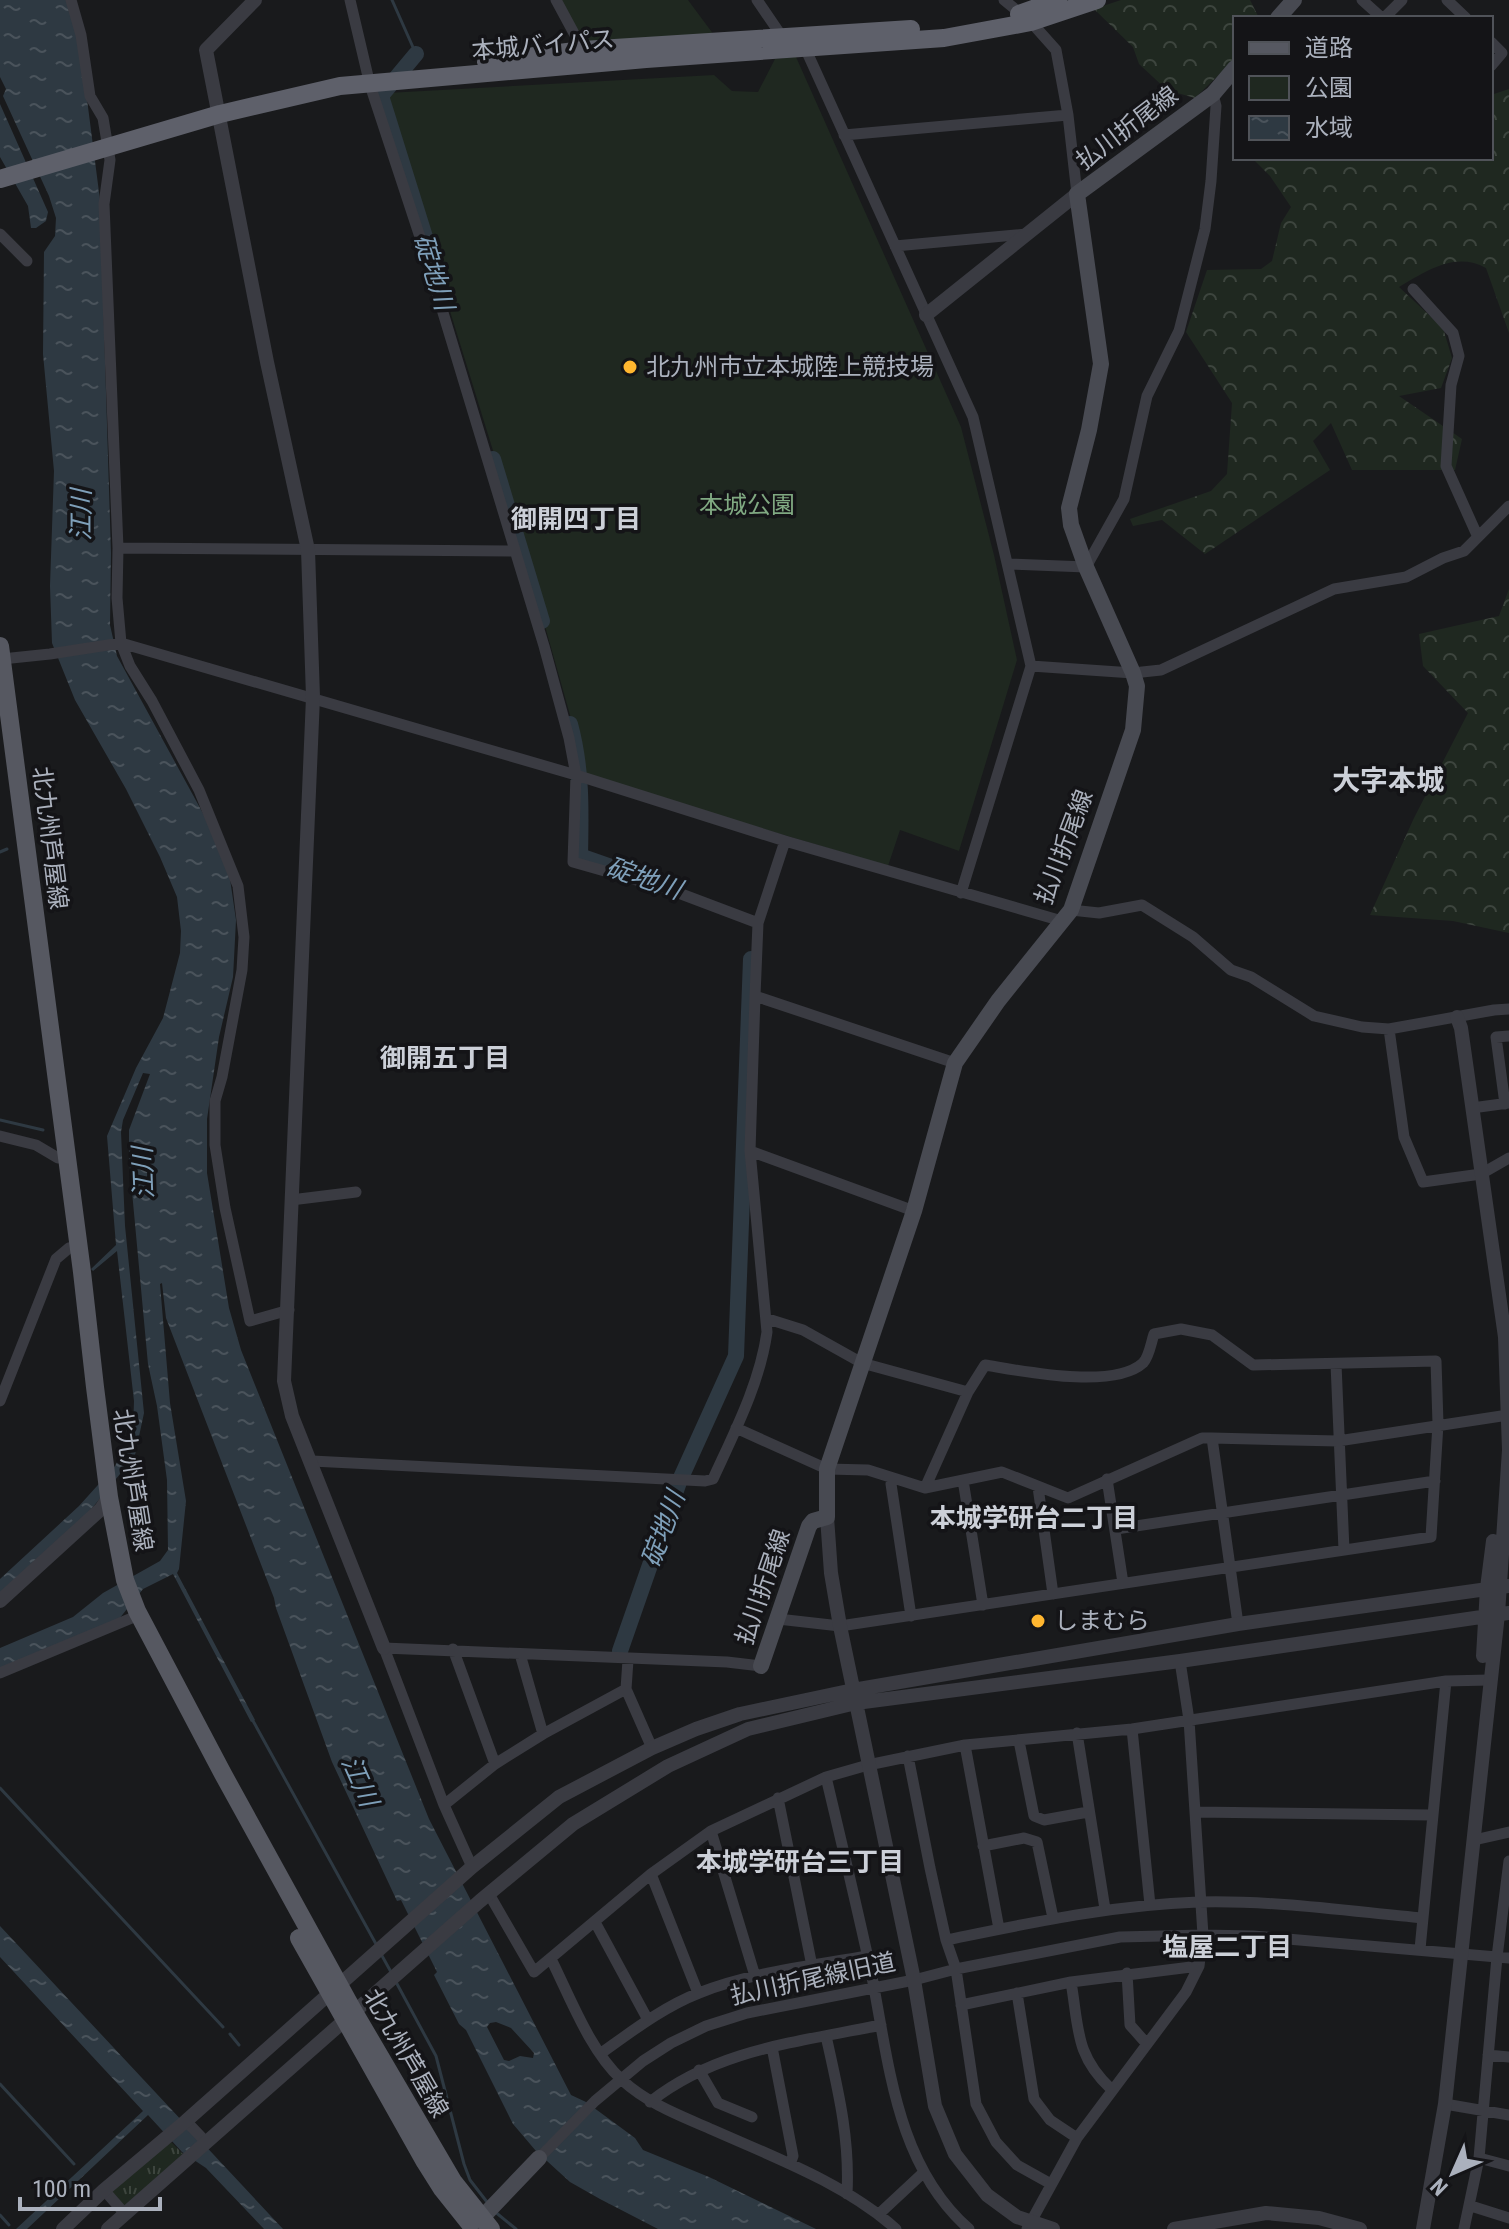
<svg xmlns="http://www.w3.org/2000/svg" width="1509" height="2229" font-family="'Roboto Condensed','Noto Sans JP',sans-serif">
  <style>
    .grass { fill: url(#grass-tufts) }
    .forest { fill: url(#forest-crowns) }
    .park { fill: #1f2820 }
    .water { fill: url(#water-ripples); fill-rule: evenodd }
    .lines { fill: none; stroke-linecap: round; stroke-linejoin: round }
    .stream { stroke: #2e3942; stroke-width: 3 }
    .river { stroke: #2e3942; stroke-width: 16 }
    .minor { stroke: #3a3b42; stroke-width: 11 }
    .tertiary { stroke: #3a3b42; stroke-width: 14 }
    .secondary { stroke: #484a52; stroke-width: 16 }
    .primary { stroke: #565861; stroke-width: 18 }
    .trunk { stroke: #5e606a; stroke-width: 18 }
    .poi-dot { fill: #ffb62f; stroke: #141417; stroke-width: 3 }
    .labels { text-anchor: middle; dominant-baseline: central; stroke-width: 7; stroke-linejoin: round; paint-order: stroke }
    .street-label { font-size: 24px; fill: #abb1bd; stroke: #141417 }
    .poi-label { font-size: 24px; fill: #abb1bd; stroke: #141417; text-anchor: start }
    .park-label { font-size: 24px; fill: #80a982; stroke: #141417 }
    .water-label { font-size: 26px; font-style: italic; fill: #7fa0ba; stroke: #141417 }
    .neighbourhood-label { font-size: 26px; font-weight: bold; fill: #ccd0d8; stroke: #141417 }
    .quarter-label { font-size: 28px; font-weight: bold; fill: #ccd0d8; stroke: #141417 }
  </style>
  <defs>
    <pattern id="grass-tufts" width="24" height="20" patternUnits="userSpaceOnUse" patternTransform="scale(2)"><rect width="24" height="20" fill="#1f2820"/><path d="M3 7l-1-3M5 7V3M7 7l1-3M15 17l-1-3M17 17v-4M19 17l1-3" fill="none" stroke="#3d453e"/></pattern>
    <pattern id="forest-crowns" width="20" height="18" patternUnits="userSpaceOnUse" patternTransform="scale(2)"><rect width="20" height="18" fill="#1f2820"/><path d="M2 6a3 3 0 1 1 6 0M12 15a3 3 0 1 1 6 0" fill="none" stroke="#3d453e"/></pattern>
    <pattern id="water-ripples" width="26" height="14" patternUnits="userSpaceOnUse" patternTransform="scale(2)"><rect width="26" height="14" fill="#2e3942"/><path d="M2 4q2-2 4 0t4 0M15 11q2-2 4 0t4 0" fill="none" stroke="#4a535b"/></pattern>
  </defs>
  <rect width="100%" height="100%" fill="#191a1c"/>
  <path class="grass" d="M171,2142L183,2154L124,2207L110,2192Z"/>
  <path class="forest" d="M1121,0H1250L1259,18H1235V59L1195,98L1167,90L1139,64L1133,47L1094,9Z
    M1509,89V333L1486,268C1456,251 1426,271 1399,287L1443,328L1452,358L1441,388L1399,396L1462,439L1455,470H1352L1331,423L1313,441L1330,470L1205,554L1162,520L1133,526L1130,519L1211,491L1227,474L1232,403L1186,332L1207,270L1261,269L1272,261L1281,223L1291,207L1270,176L1252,158H1491V95Z
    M1509,589V933L1453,921L1370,915L1414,818L1468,713L1423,666L1419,634L1499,616Z"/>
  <path class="park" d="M556,0H688L714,35L581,43Z
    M796,57L961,427L994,555L1017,660L959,851L900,830L888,866L583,775L581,754L523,548L385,100L387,93L714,75L732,91L758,92L775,59Z"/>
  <path class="water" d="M0,0H66L80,45L100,200L111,553L110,625L117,656L217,839L230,879L236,920L233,977L219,1037L207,1119V1173L229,1308L241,1350L429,1819L571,2095L586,2102L635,2138L643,2150L709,2177L816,2229H658L600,2199L570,2182L536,2151L513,2124L466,2030L459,2024L434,1975L437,1972L401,1900L397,1901L332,1762L276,1608L274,1598L166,1318L162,1283L160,1284L170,1403L186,1501L179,1569L177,1573L255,1720L251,1722L173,1574L143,1589L119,1619L0,1670V1648L73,1617L103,1593L160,1561L168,1550L167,1480L157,1406L148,1364L129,1159V1130L150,1074L143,1073L123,1120L121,1132L125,1226L144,1413L135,1455L120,1474L88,1513L0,1594V1579L79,1506L115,1466L133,1432L134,1401L117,1251L93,1271L91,1269L116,1245L107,1136L136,1068L163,1018L180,953L181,931L177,897L160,857L126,789L75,700L52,643L50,586L54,471L43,354L44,252L55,236L56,218L49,196L3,96L6,89L0,77ZM496,2022L511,2028L534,2053L533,2058L520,2056L509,2061L504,2060L487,2027L490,2023Z
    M0,104L48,212L46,221L36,228H31L28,206L0,157Z
    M0,1926L283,2229H264L206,2168L182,2152L148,2115L27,2229H16L143,2111L0,1957Z"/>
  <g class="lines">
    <path class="stream" d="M392,0L416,54
      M0,852L7,849
      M0,1120L43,1130
      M252,1719L376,1944
      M0,1788L223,2027
      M381,1954L391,1972
      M396,1982L436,2056L464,2164L470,2180L487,2202
      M230,2034L239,2045
      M0,2084L74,2164
      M494,2211L516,2229
      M0,2215L9,2225"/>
    <path class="river" d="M416,54L381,96L430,253
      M493,459L542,621
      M570,724C582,768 581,810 580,856L640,877
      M620,1651L679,1482L736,1356L751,959"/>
    <path class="minor" d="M71,0L81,35L90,96L103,118L110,160L104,204L118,548L117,598L121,643L130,666L152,701L199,790L238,886L244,937L242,970L222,1077L215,1101V1145L225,1208L250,1321L289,1310
      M350,0L370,85L421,240L544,646L569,738L576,775L573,862L668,889L758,923
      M556,0L583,50
      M757,0L783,38
      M1004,0L1031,22L1056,50L1068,115L1077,194
      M1362,0L1382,18
      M1447,0L1466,18
      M1384,18L1402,0
      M1491,42L1502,53L1491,66
      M806,50L973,417L1031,666L961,893
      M844,135L1068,115
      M0,234L27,261
      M895,246L1027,234
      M1413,289L1453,333L1459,356L1451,385L1446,466L1477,535
      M118,548L515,551
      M1009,564L1086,567L1124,499L1147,396L1179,331L1205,229L1211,181L1216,106L1213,94
      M2,659L50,654L121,643L576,775L785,841L1062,921
      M1031,666L1133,673L1161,670L1334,589L1406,577L1443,558L1464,551L1509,506
      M1071,910L1099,913L1142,905L1193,937L1231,970L1251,977L1314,1016L1362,1027L1389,1029L1494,1010L1509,1009
      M755,996L955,1063
      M1389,1029L1404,1137L1423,1182L1481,1174L1509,1158
      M1505,1104L1496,1037L1509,1036
      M1472,1108L1509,1103
      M0,1136L36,1145L58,1158
      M750,1151L914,1211
      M291,1200L356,1192
      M768,1319L803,1330L862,1363L968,1392
      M1336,1364L1344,1550
      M0,1401L56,1259L69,1248L79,1246
      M736,1428L827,1469L868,1470L925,1488L1002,1472L1068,1498L1202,1438H1212
      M312,1461L705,1481L713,1479C734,1433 760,1383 767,1332L750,1151L755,996L758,923L785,841
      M893,1478L891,1484L911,1616
      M1107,1479L1123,1583
      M963,1480L983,1605
      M1038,1487L1053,1594
      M1116,1529L1435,1481
      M778,1619L840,1626L1431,1537L1438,1424L1436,1361L1253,1365L1212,1335L1181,1329L1154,1334C1151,1343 1149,1357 1143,1363C1113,1390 1022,1371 985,1365L968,1392L925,1488
      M1238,1624L1212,1438L1338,1441L1508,1415
      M453,1649L495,1764
      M520,1654L543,1734
      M0,1673L139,1615
      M626,1689L628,1660
      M1132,1729L1150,1905
      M1077,1733L1105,1909
      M1019,1741L1034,1816L1044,1820L1088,1812
      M965,1745L999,1929
      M908,1756L930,1868L946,1940L956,1969L976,2104L996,2142L1017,2165L1051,2184
      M826,1777C841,1840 856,1903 870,1967C889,2059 894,2163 969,2229
      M778,1798L812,1966
      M444,1805L495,1764L543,1734L626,1689L652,1748
      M1195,1812L1431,1815
      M711,1831L755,1976
      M1474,1840L1509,1832
      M983,1846L1024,1838L1037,1842L1053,1918
      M472,1867L444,1805L384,1648L727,1662L761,1666
      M651,1874L698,1993
      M489,1894L534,1972L651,1874L711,1831L826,1777L868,1765L965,1745L1132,1729L1446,1681L1489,1680
      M595,1922L648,2020
      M946,1940C1030,1923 1112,1905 1198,1902C1273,1900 1348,1911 1423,1918
      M1420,1949L1446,1681
      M551,1959C570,1997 590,2051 622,2080C648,2104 681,2116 713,2130C776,2158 844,2183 896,2229
      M1127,1973L1130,2025L1146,2043
      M1071,1982C1079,2029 1075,2055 1111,2089
      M1017,1993L1034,2099L1050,2120L1077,2138
      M961,2005L1071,1982L1199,1966
      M826,2036C838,2090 850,2138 847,2194
      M772,2047L793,2156L790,2164
      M600,2054C631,2032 663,2007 699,1993C752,1972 811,1966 867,1956
      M1488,2055L1509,2057
      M699,2070L718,2103L752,2117
      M650,2102C717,2049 799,2042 881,2025
      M1445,2104L1509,2115
      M186,2121L205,2141
      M539,2158L595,2101L643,2061L671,2043L706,2026L747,2013L914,1980L956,1969L1120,1937L1203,1935L1253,1936L1509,1958
      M1479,2158L1509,2166
      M104,2190L125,2214
      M1471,2206L1509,2218
      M879,2214L923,2173
      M1027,2229L1077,2138L1186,1992L1199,1966L1203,1935L1189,1720L1180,1661
      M1464,2229L1479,2158L1497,1957L1509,1861"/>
    <path class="tertiary" d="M255,0L206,50L267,362L308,550L313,697L284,1381L292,1416L384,1648
      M926,315L1077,194
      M827,1517L831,1573L840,1626L914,1980L935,2106L955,2154L987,2195L1017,2217L1053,2229
      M0,1601L101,1509L109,1497
      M1483,1656L1487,1588L1493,1541
      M63,2229L104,2190L186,2121L472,1867L559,1797L652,1748L696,1729L740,1714L853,1690L1238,1624L1509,1586
      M108,2229L480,1901L573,1824L668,1766L748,1729L856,1703L1180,1661L1509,1613
      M1174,2229L1266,2213L1319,2218L1360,2229
      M1423,2229L1445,2104L1498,1614L1509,1450L1505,1337L1461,1028L1457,1017"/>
    <path class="secondary" d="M1278,18L1294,0
      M761,1666L809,1526L813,1521L827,1517V1469L914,1211L955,1063L998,1001L1071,910L1133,730L1137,686L1133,673L1086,567L1071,525L1069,508L1089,430L1101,364L1077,194L1213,94L1235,68
      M474,2226L539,2158"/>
    <path class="primary" d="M0,646L82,1272L95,1387L109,1497L125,1580L137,1611L223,1774L354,2012L453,2181L491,2229
      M299,1938L425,2162L442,2189L470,2224"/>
    <path class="trunk" d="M1019,14L1058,0
      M486,62L583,50L911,29
      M0,179L220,114L340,86L646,59L944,38L1031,22L1097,0"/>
  </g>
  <g class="poi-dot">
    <circle cx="630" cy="367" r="8"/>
    <circle cx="1038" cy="1621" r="8"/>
  </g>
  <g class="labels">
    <g class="street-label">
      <text transform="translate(543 45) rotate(-5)">本城バイパス</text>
      <text transform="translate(1127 128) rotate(-37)">払川折尾線</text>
      <text transform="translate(50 838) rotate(83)">北九州芦屋線</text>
      <text transform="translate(1064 847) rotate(-69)">払川折尾線</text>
      <text transform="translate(133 1480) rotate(81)">北九州芦屋線</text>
      <text transform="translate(763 1587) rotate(-71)">払川折尾線</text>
      <text transform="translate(813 1979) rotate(-12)">払川折尾線旧道</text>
      <text transform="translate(406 2053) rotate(60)">北九州芦屋線</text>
    </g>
    <g class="poi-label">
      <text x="646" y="367">北九州市立本城陸上競技場</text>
      <text x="1054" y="1621">しまむら</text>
    </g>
    <g class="park-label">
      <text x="747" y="505">本城公園</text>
    </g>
    <g class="water-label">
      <text transform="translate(434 272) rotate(73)">碇地川</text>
      <text transform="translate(81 515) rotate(-90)">江川</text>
      <text transform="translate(644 878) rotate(19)">碇地川</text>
      <text transform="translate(143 1173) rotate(-92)">江川</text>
      <text transform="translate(663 1529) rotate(-70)">碇地川</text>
      <text transform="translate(360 1781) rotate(66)">江川</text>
    </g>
    <g class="neighbourhood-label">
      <text x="576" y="519">御開四丁目</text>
      <text x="445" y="1058">御開五丁目</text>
      <text x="1034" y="1518">本城学研台二丁目</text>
      <text x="800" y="1862">本城学研台三丁目</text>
      <text x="1227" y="1947">塩屋二丁目</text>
    </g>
    <g class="quarter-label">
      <text x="1388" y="780">大字本城</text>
    </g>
  </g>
  <rect x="1233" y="16" width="260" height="144" fill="#141417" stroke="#505359" stroke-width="2"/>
  <rect x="1249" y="42" width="40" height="12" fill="#565861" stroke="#505359" stroke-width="2"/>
  <text x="1305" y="56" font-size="24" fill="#abb1bd">道路</text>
  <rect x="1249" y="76" width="40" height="24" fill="#1f2820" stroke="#505359" stroke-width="2"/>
  <text x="1305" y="96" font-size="24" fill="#abb1bd">公園</text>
  <rect x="1249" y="116" width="40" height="24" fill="url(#water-ripples)" stroke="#505359" stroke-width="2"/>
  <text x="1305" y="136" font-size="24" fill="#abb1bd">水域</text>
  <g transform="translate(1453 2173) rotate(225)" stroke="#141417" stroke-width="6" paint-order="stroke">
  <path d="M0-6L14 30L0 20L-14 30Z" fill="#abb1bd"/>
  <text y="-12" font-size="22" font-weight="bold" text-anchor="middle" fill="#abb1bd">N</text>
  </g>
  <path d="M20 2197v12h140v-12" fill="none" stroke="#abb1bd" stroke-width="4"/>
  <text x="32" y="2197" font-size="24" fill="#abb1bd" stroke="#141417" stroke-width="6" paint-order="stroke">100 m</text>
</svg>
